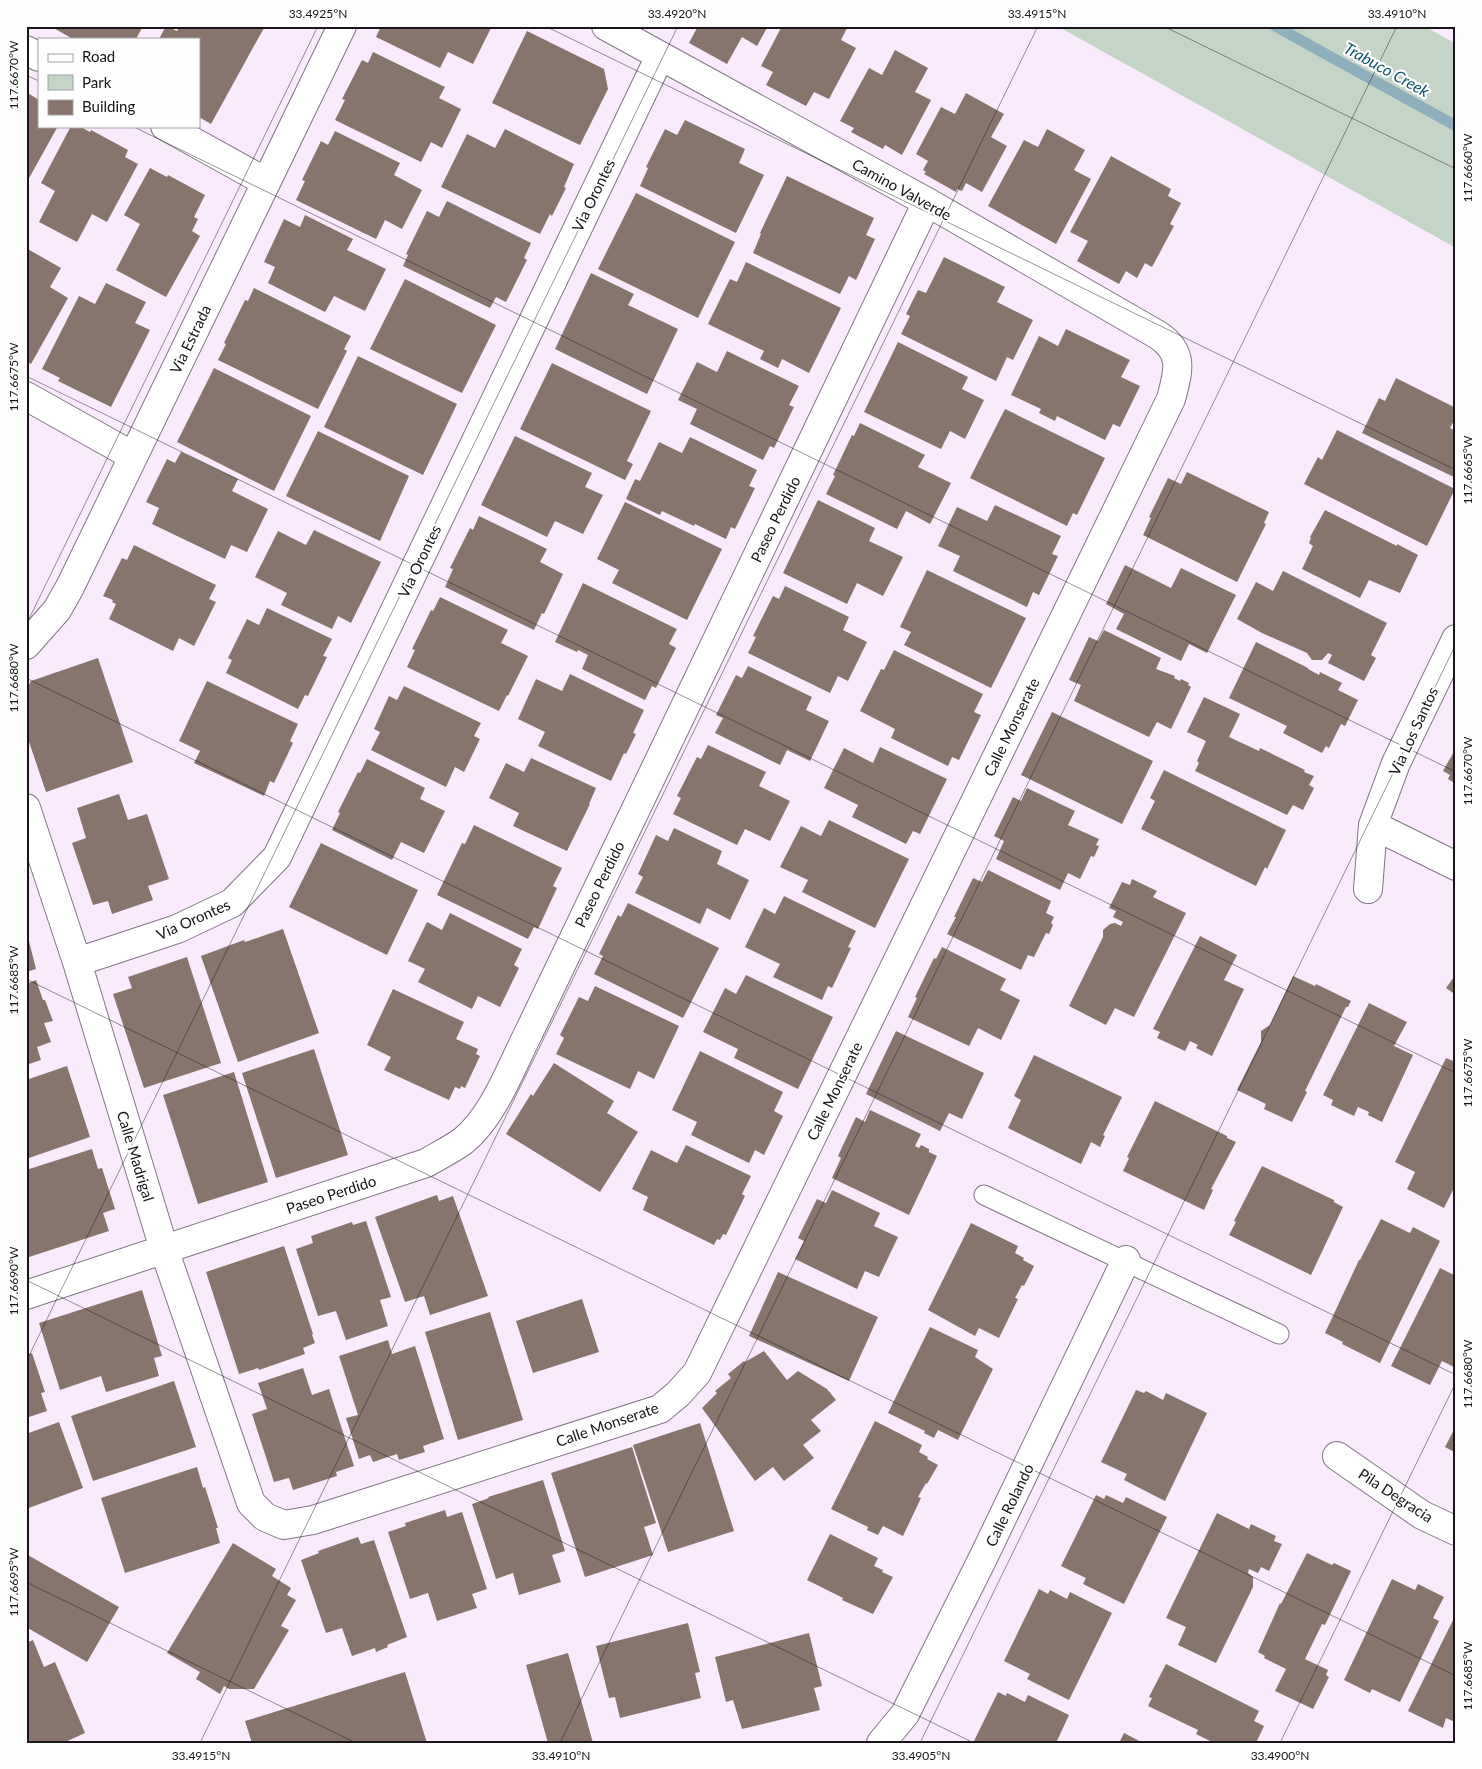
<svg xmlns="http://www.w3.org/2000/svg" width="1482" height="1769" font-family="Lato,sans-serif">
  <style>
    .green { fill: #c4d5c8 }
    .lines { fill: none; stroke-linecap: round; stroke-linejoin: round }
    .stream { stroke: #8eb0bc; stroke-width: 11 }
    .building { fill: #87746c }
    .lane-casing { stroke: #817684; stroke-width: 21 }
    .street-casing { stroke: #817684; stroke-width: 30 }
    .lane { stroke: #fff; stroke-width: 19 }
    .street { stroke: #fff; stroke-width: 28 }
    .ticks { fill: none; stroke: #18141a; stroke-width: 1; stroke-opacity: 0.45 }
    .labels { text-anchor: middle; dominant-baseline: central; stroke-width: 4.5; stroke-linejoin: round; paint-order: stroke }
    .street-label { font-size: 15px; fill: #18141a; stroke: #fefefe }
    .water-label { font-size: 16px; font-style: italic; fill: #105568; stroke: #fefefe }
    .neatline { fill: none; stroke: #18141a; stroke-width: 2 }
    .ticks-label { font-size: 12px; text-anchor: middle; fill: #18141a }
  </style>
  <rect width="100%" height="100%" fill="#f9ebfc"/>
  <path class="green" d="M1057,26H1424L1456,44V248Z"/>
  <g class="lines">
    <path class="stream" d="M1275,26L1456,126"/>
  </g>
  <path class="building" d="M50,26H143L136,39H73Z
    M166,26L177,31L180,26H265L211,124L199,117V39H159Z
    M381,26H492L473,64L448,52L440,68L376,37Z
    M698,26H768L757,46L742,37L727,64L689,43Z
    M782,26H793L796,28L797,26H848L841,40L856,48L829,99L814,92L806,106L766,85L773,72L761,66Z
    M527,31L604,69L608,89L580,145L492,103Z
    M895,50L928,68L915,92L931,100L902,155L885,145L883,149L851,132L854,128L840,121L869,68L882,75Z
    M373,52L445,87L439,98L461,109L442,148L431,142L421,162L335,120L345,100L342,99L362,60L368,63Z
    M26,92L39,100V126H58L28,180L26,179Z
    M966,93L1004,114L991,137L1007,146L982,192L966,183L962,191L957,189L956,192L924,174L926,172L923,170L928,161L916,154L941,107L955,114Z
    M685,120L745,149L739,163L764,175L736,233L640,186L648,168L646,167L665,129L677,135Z
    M71,126H79L90,132L91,130L128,150L125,157L138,164L107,222L92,214L77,242L39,222L55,191L41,183Z
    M505,129L574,164L564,187L566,188L552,216L550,214L540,234L441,187L467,134L495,148Z
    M1047,129L1085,150L1074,170L1091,179L1056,244L988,206L1024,140L1038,147Z
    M335,131L400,163L394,175L422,190L402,229L385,220L376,239L296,200L305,181L302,180L321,141L328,145Z
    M1111,156L1171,189L1168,196L1181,203L1170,224L1174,226L1152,267L1145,263L1137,278L1126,271L1119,284L1077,261L1088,241L1070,232Z
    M150,168L167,177L168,175L205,195L194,217L198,219L192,231L200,236L166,297L116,270L140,224L124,215Z
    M787,176L874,218L866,235L875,239L856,280L849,276L840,294L753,253L761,234L760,233Z
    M636,193L735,242L698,318L598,269Z
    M447,201L531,243L524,258L527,260L506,302L496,297L490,308L403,266L408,255L406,254L427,211L439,217Z
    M305,215L353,239L347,250L386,269L365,311L334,296L325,312L268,283L275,267L264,262L284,219L300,227Z
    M26,248L61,268L50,287L68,298L31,364L26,361Z
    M944,257L1005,287L997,302L1033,320L1013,360L1007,357L996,381L901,334L910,316L906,314L918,290L926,293Z
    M746,262L841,308L809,373L782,359L778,368L760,359L764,351L708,324L730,279L737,282Z
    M591,273L634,294L628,305L678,329L647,394L555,349Z
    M405,279L496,325L462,393L370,349Z
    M106,283L146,302L135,323L150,330L111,407L58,381L60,378L42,369L79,296L95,304Z
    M254,288L351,336L344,349L347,351L318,409L218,360L226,344L224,343L245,300L248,301Z
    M1066,329L1130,360L1121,377L1140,386L1120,427L1113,424L1105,440L1057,416L1055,421L1039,413L1041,409L1011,395L1039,336L1058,346Z
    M898,342L968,377L962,389L984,400L965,439L950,431L941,449L864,412Z
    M727,351L799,386L789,405L794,407L774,448L770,446L763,460L690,424L697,409L678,400L697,362L717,372Z
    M358,356L457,404L423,475L324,427Z
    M552,363L651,411L627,461L633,464L625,480L520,429Z
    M214,368L311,416L274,491L177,442Z
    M1396,378L1456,408V417L1450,428L1456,431V478L1362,433L1379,398L1385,401Z
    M1005,409L1105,458L1077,515L1073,513L1067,526L970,478Z
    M860,423L925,455L918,467L951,483L930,524L906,511L897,529L826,494L835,476L833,475L852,435L854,436Z
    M1337,430L1455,489L1427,546L1304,484L1318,457L1322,460Z
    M318,431L409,476L380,541L286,496Z
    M515,436L592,473L585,487L603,495L583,534L555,521L547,537L481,505Z
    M690,437L757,470L749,486L755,488L735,529L731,527L726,539L695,524L694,526L662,511L660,515L626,499L635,479L640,481L659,442L682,453Z
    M181,452L238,479L232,491L268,509L247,552L231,545L225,559L152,524L159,508L146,502L167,459L175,463Z
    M1187,472L1269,512L1264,523L1266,524L1237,582L1143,535L1151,518L1149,517L1168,478L1181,484Z
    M818,500L875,528L869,541L903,557L883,596L857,583L847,604L783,573Z
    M625,502L722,549L687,620L612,583L619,570L597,559Z
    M995,505L1061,536L1052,554L1058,556L1039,595L1033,592L1027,607L953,571L960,556L938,546L957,507L987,521Z
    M1325,510L1397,546V544L1418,555L1400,593L1369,580L1360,598L1302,569L1313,546L1309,543L1311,538L1310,537Z
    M479,516L547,549L540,562L563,574L544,614L542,613L534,630L445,587L453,569L450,568L470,528L473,530Z
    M314,530L381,562L351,623L338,616L332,629L281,605L287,593L255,577L278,531L306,545Z
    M134,545L216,585L209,599L216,602L194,646L179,638L173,651L109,619L116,604L112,602L113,600L103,596L122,558L127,560Z
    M1125,565L1171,588L1181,568L1236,595L1207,653L1189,644L1181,661L1116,629L1124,614L1106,604Z
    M927,570L1026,618L991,688L904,645L911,632L900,627Z
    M1283,571L1387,623L1371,655L1376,658L1364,681L1328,663L1332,655L1328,653L1322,660H1312L1307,653L1262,633L1237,619L1256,582L1273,591Z
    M583,583L677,629L669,644L676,648L656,688L652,686L645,700L582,669L588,655L578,650L577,652L555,642Z
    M785,586L849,617L843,630L867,642L848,681L838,676L830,693L748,653L756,637L753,636L773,596L779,599Z
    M440,597L508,630L501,643L528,656L508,696L507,695L499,711L407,667L415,650L412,649L431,610L433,611Z
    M267,608L332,639L323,656L327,657L308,696L305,695L298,709L226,673L232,660L228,658L247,619L259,625Z
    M1104,630L1161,658L1156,669L1175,676L1174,678L1180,681L1181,679L1189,683L1188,685L1191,687L1171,729L1157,722L1149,737L1074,701L1081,685L1069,680L1089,637L1098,641Z
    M1256,642L1308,668V669L1319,675L1320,672L1342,683L1338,690L1358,700L1345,726L1341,724L1329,748L1326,746L1322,753L1283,733L1287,726L1229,698Z
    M894,650L983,694L974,712L981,715L959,760L952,757L948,766L891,738L895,729L860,711L881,669L884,670Z
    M98,658L133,762L46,792L26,733V690L31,681Z
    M748,666L812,697L806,710L829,721L810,761L787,750L780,765L715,733L723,718L716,715L736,675L742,678Z
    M570,674L644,710L633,733L636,734L626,754L624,753L611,781L538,746L545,732L518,719L536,679L562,691Z
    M207,681L298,724L290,741L293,743L274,783L270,781L264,796L194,763L200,751L179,741Z
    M404,686L481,723L474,736L480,739L464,772L455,767L446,787L371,750L380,732L374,729L389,696L397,700Z
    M1204,697L1240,714L1229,737L1259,751L1260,748L1305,770L1304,772L1314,776L1309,785L1314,788L1303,810L1293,805L1287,815L1195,771L1199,763L1197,761L1206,741L1187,732Z
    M1052,712L1153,761L1122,824L1021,775Z
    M708,745L766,772L759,786L790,801L770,841L745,829L737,845L673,814L681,798L677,796L697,757L701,759Z
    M880,747L947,779L920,834L913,831L906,844L852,817L858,805L824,788L844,748L873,763Z
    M1456,748V784L1448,779L1450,775L1443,771Z
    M531,758L596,788L589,804H590L567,851L513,826L519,813L489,798L506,763L524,772Z
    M367,759L425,788L420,799L445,811L424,853L401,842L392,860L332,830L340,813L338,812L358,772L360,773Z
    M1164,770L1286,830L1267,869L1265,867L1256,886L1141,829L1155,801L1150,798Z
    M1027,788L1075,811L1068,825L1099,839L1096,845L1099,846L1094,857L1091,856L1080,879L1068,873L1060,890L996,859L1004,841L994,836L1013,797L1021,801Z
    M119,794L128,820L147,814L169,879L148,886L153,900L112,914L108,901L93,905L72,843L86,838L77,808Z
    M829,820L909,859L875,928L802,892L808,880L780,867L801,826L821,836Z
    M474,825L562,868L553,886L557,888L538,929L534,927L528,939L437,895L462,843L465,844Z
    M674,828L722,851L717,864L749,880L730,920L707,908L700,924L635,893L643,877L638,874L656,835L668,841Z
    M321,843L418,890L387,955L289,907Z
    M988,870L1051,901L1046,913L1054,917L1051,923L1053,925L1049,934L1046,933L1034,957L1028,955L1021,970L947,934L956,917H954L973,878L982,882Z
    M1132,879L1157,891L1153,897L1186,913L1134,1017L1115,1008L1106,1025L1069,1006L1103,937V930L1110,924L1115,923L1121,926L1123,922L1113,917L1116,911L1109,908L1122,882L1130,885Z
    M784,896L856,931L848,947L851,948L832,988L828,986L822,1000L773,977L780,964L745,947L764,908L775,914Z
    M628,903L719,948L683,1018L594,974L603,956L599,954L618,915L621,917Z
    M450,913L522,949L514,965L519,968L500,1007L478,996L472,1009L418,982L425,969L408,961L427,922L442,930Z
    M283,929L319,1033L238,1062L201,956L244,940L245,942Z
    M27,933L36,969L26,972V934Z
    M1200,936L1237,955L1224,980L1244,989L1212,1056L1196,1048L1198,1045L1190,1041L1185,1051L1157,1038L1160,1032L1153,1029Z
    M942,947L1006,979L1000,990L1020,1000L1001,1040L978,1028L969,1046L908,1017L917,998L915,997L934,958L936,959Z
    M187,957L221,1063L144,1088L113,994L132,988L128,977Z
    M1456,974V995L1446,988Z
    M746,975L833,1017L798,1089L734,1058L738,1049L703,1032L725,988L736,994Z
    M1293,976L1315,986L1316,984L1351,1001L1348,1007H1346L1305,1091L1307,1092L1292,1122L1264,1109L1266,1104L1237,1090L1261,1042V1031L1270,1025Z
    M36,980L43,1000H45L53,1021L44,1023L51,1042L37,1047L41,1060L26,1065V984Z
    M595,986L679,1026L654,1079L638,1071L630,1089L556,1054L564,1038L560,1035L579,997L588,1001Z
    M393,989L464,1022L456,1039L478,1049L476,1054L480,1056L465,1088L461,1086L460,1089L455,1087L449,1100L384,1070L391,1057L367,1045Z
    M1369,1003L1407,1022L1394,1046L1413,1055L1382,1122L1368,1115L1369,1112L1358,1107L1354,1116L1331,1105L1333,1100L1323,1095Z
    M896,1031L984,1073L962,1119L949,1113L940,1131L866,1094Z
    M314,1049L348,1155L276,1178L242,1073Z
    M700,1051L783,1092L774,1111L783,1116L764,1155L755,1150L749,1163L691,1135L697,1122L672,1110Z
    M1034,1055L1122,1097L1103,1135L1105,1136L1100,1147L1091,1142L1081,1164L1008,1128L1021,1100L1014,1096Z
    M1446,1058L1456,1062V1184L1444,1208L1407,1189L1415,1172L1395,1162Z
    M554,1063L614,1101L607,1113L638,1132L600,1192L506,1134L531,1094L533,1096Z
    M67,1066L90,1137L26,1159V1080Z
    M234,1072L268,1182L198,1204L163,1095Z
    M1155,1101L1227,1136V1138L1236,1142L1211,1189L1213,1190L1204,1210L1123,1171L1129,1158L1127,1157Z
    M870,1110L921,1134L915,1146L919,1148L921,1145L929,1149V1152L937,1156L909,1215L832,1178L841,1158L838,1156L856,1117L865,1122Z
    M686,1145L751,1176L742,1194L745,1196L726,1235L723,1234L720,1240L717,1239L714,1245L643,1210L648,1197L632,1189L651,1150L677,1163Z
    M92,1149L98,1169L102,1168L115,1209L103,1213L109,1231L26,1258V1170Z
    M1262,1166L1334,1200V1202L1343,1207L1311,1275L1229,1235L1236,1222L1234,1221Z
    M832,1190L880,1213L874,1226L898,1237L879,1277L865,1271L857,1289L795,1259L804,1241L798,1238L817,1199L826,1203Z
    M437,1195L439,1201L453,1196L488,1296L430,1315L424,1296L405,1302L375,1217Z
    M1381,1219L1410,1233L1413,1227L1440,1241L1380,1363L1342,1344L1343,1342L1325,1333L1359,1260H1360Z
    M366,1221L391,1297L380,1300L388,1326L346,1340L336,1311L318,1316L296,1249L313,1243L311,1236L352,1222L353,1225Z
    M971,1223L1018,1246L1015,1253L1024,1258L1023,1260L1034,1266L1024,1286L1022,1285L1015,1298L1018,1299L999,1338L979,1328L975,1336L928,1310Z
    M284,1246L313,1334L312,1335L315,1343L303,1348L305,1354L259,1370L258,1368L239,1374L206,1272Z
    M1440,1268L1456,1276V1368L1442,1361L1430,1385L1391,1366Z
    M778,1272L878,1317L849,1381L749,1336Z
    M142,1290L162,1356L154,1358L159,1376L106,1392L101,1376L60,1390L39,1323Z
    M582,1299L599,1352L533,1373L516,1321Z
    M490,1312L523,1420L458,1440L425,1332Z
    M930,1327L978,1350L975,1357L993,1369L958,1440L938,1430L934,1438L924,1433L925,1431L888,1413Z
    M388,1340L392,1354L415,1346L444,1439L423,1446L425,1452L399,1460L397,1454L373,1462L370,1455L359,1459L346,1418L358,1415L339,1356Z
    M764,1351L787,1380L798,1371L827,1389L836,1400L811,1420L821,1431L803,1445L814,1458L784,1481L773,1467L755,1481L702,1408L717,1393L715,1391L731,1378L728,1374L744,1361L745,1362Z
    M32,1353L45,1392L41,1393L47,1411L26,1418V1355Z
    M303,1368L312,1395L329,1389L354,1466L336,1472L337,1476L293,1490L289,1478L274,1482L252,1414L267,1409L258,1383Z
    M174,1381L196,1447L93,1481L71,1416Z
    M1136,1390L1144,1393L1146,1391L1163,1400L1166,1393L1207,1413L1165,1501L1124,1480L1127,1474L1101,1462Z
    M875,1421L922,1445L919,1452L928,1457L927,1459L938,1465L927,1484L926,1483L918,1497L921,1498L903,1536L883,1526L878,1535L867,1530L868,1527L831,1509Z
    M59,1422L83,1488L26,1509V1434Z
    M700,1423L734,1531L668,1552L633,1445Z
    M1456,1426V1453L1445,1447Z
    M632,1447L656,1523L644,1527L653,1555L585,1577L551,1473Z
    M197,1467L203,1488L205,1487L218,1528H216L220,1543L125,1573L101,1498Z
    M543,1480L565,1551L552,1555L561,1582L519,1595L513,1573L496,1579L472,1504L489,1498L488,1497Z
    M1096,1495L1104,1499L1106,1495L1123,1503L1126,1497L1167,1517L1124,1604L1083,1584L1086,1578L1061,1566Z
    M445,1510L447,1517L462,1512L487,1589L472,1594L477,1608L437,1621L428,1593L410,1599L388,1532L406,1526L405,1523Z
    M1217,1513L1249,1529L1251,1524L1276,1536L1274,1541L1282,1544L1269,1571L1261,1567L1258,1573L1249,1569L1248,1573L1253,1577V1587L1216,1663L1178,1645L1186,1627L1166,1618Z
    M830,1534L878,1558L874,1566L883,1570L882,1572L893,1577L873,1614L842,1600L843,1598L807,1580Z
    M358,1537L361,1544L374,1540L407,1637L387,1645L388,1647L376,1652L375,1648L352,1656L342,1628L326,1633L301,1560L319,1553L318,1551Z
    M233,1543L276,1569L272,1576L291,1588L287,1595L296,1600L281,1626L289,1630L254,1689H229L224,1686L220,1694L196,1679L200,1672L167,1653Z
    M1307,1553L1332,1565L1334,1563L1351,1571L1325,1625L1322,1624L1305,1659L1328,1670L1326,1675L1329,1677L1313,1709L1275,1691L1286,1669L1264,1658L1265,1656L1258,1652L1280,1603L1281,1604Z
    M26,1554L119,1607L87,1662L26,1627Z
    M1392,1579L1415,1590L1418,1584L1444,1597L1433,1618L1439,1621L1400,1702L1372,1689L1370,1693L1344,1680Z
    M1039,1589L1048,1594L1050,1590L1067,1599L1070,1592L1112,1613L1069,1700L1027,1679L1030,1674L1004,1661Z
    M1456,1614V1726L1453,1725L1455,1722L1446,1718L1443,1728L1408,1711Z
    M688,1623L700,1672L695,1673L701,1698L620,1718L615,1697L609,1698L596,1646Z
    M809,1633L822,1686L814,1688L820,1710L742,1729L733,1700L726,1702L715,1657Z
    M33,1640L44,1667L55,1662L85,1733L63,1743H26V1643Z
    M568,1653L593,1743H548L526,1665Z
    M1166,1664L1259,1711L1254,1721L1264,1726L1256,1743H1214L1196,1734L1198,1730L1148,1706L1152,1698L1149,1697Z
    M405,1672L427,1743H252L245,1721Z
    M998,1692L1006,1696L1007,1693L1025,1702L1028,1695L1069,1715L1056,1743H973Z
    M1124,1733L1143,1743H1119Z"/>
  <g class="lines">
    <defs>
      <path id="lane" d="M984,1195L1279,1334"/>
      <path id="street" d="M26,50L39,57
        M165,126L266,182
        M26,396L133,456
        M26,645L57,610L70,587L342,26
        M26,808L77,962L164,1249L251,1503L265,1517L284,1525L313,1520L660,1409L678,1394L697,1373L1171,399C1178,372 1185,353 1158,335L927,202L606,26
        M1373,825L1456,866
        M1368,889L1373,825L1396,763L1456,639
        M77,962L177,929L232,903L277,857L660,56
        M26,1295L426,1163C438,1156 452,1149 463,1141C494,1116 511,1067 529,1032L927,202
        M1337,1456L1422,1515L1456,1531
        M881,1743L905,1714L983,1558L1126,1260"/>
    </defs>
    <use href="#lane" class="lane-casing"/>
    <use href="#street" class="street-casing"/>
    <use href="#lane" class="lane"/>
    <use href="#street" class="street"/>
  </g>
  <path class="ticks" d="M545,26L1456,470M1163,26L1456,169M26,75L39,81M132,126L1456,772M26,376L1456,1073M26,625L318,26M26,678L1456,1375M26,979L1456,1676M26,1280L974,1743M26,1362L678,26M26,1582L356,1743M200,1743L1038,26M560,1743L1397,26M920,1743L1456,644M1280,1743L1456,1382"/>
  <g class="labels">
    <g class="street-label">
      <text transform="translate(902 189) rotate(29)">Camino Valverde</text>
      <text transform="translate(593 195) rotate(-64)">Via Orontes</text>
      <text transform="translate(190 339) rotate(-64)">Via Estrada</text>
      <text transform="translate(775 519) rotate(-64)">Paseo Perdido</text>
      <text transform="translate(419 561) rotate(-64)">Via Orontes</text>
      <text transform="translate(1011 727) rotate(-64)">Calle Monserate</text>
      <text transform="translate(1413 731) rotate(-65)">Via Los Santos</text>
      <text transform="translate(599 884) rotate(-64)">Paseo Perdido</text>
      <text transform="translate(193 919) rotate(-24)">Via Orontes</text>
      <text transform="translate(834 1091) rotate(-64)">Calle Monserate</text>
      <text transform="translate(136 1156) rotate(73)">Calle Madrigal</text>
      <text transform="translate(331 1194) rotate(-18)">Paseo Perdido</text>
      <text transform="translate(607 1424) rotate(-19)">Calle Monserate</text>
      <text transform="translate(1396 1495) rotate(33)">Pila Degracia</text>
      <text transform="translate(1009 1505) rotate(-64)">Calle Rolando</text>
    </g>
    <g class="water-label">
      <text transform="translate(1387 69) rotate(29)">Trabuco Creek</text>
    </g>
  </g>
  <rect width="1482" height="1769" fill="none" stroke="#fefefe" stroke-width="55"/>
  <rect x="38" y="38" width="162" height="90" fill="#fefefe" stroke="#a2a0a3"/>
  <rect x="48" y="54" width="25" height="8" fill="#ffffff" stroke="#a2a0a3"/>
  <text x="82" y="62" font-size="15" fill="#18141a">Road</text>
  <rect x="48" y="75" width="25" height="15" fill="#c4d5c8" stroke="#a2a0a3"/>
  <text x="82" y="88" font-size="15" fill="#18141a">Park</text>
  <rect x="48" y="100" width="25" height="15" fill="#87746c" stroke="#a2a0a3"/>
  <text x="82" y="112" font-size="15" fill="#18141a">Building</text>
  <rect x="28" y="28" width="1426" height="1714" class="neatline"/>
  <g class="ticks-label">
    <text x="318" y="18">33.4925°N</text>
    <text x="677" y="18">33.4920°N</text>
    <text x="1037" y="18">33.4915°N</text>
    <text x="1397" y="18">33.4910°N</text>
    <text transform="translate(14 75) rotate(-90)" y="4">117.6670°W</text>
    <text transform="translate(1468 168) rotate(-90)" y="4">117.6660°W</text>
    <text transform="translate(14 377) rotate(-90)" y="4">117.6675°W</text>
    <text transform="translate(1468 470) rotate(-90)" y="4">117.6665°W</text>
    <text transform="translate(14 678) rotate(-90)" y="4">117.6680°W</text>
    <text transform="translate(1468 771) rotate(-90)" y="4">117.6670°W</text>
    <text transform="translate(14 980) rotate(-90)" y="4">117.6685°W</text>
    <text transform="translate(1468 1073) rotate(-90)" y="4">117.6675°W</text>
    <text transform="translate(14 1281) rotate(-90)" y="4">117.6690°W</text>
    <text transform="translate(1468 1374) rotate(-90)" y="4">117.6680°W</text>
    <text transform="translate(14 1582) rotate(-90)" y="4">117.6695°W</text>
    <text transform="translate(1468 1676) rotate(-90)" y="4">117.6685°W</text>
    <text x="201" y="1760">33.4915°N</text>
    <text x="561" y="1760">33.4910°N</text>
    <text x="921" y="1760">33.4905°N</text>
    <text x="1280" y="1760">33.4900°N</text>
  </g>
</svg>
